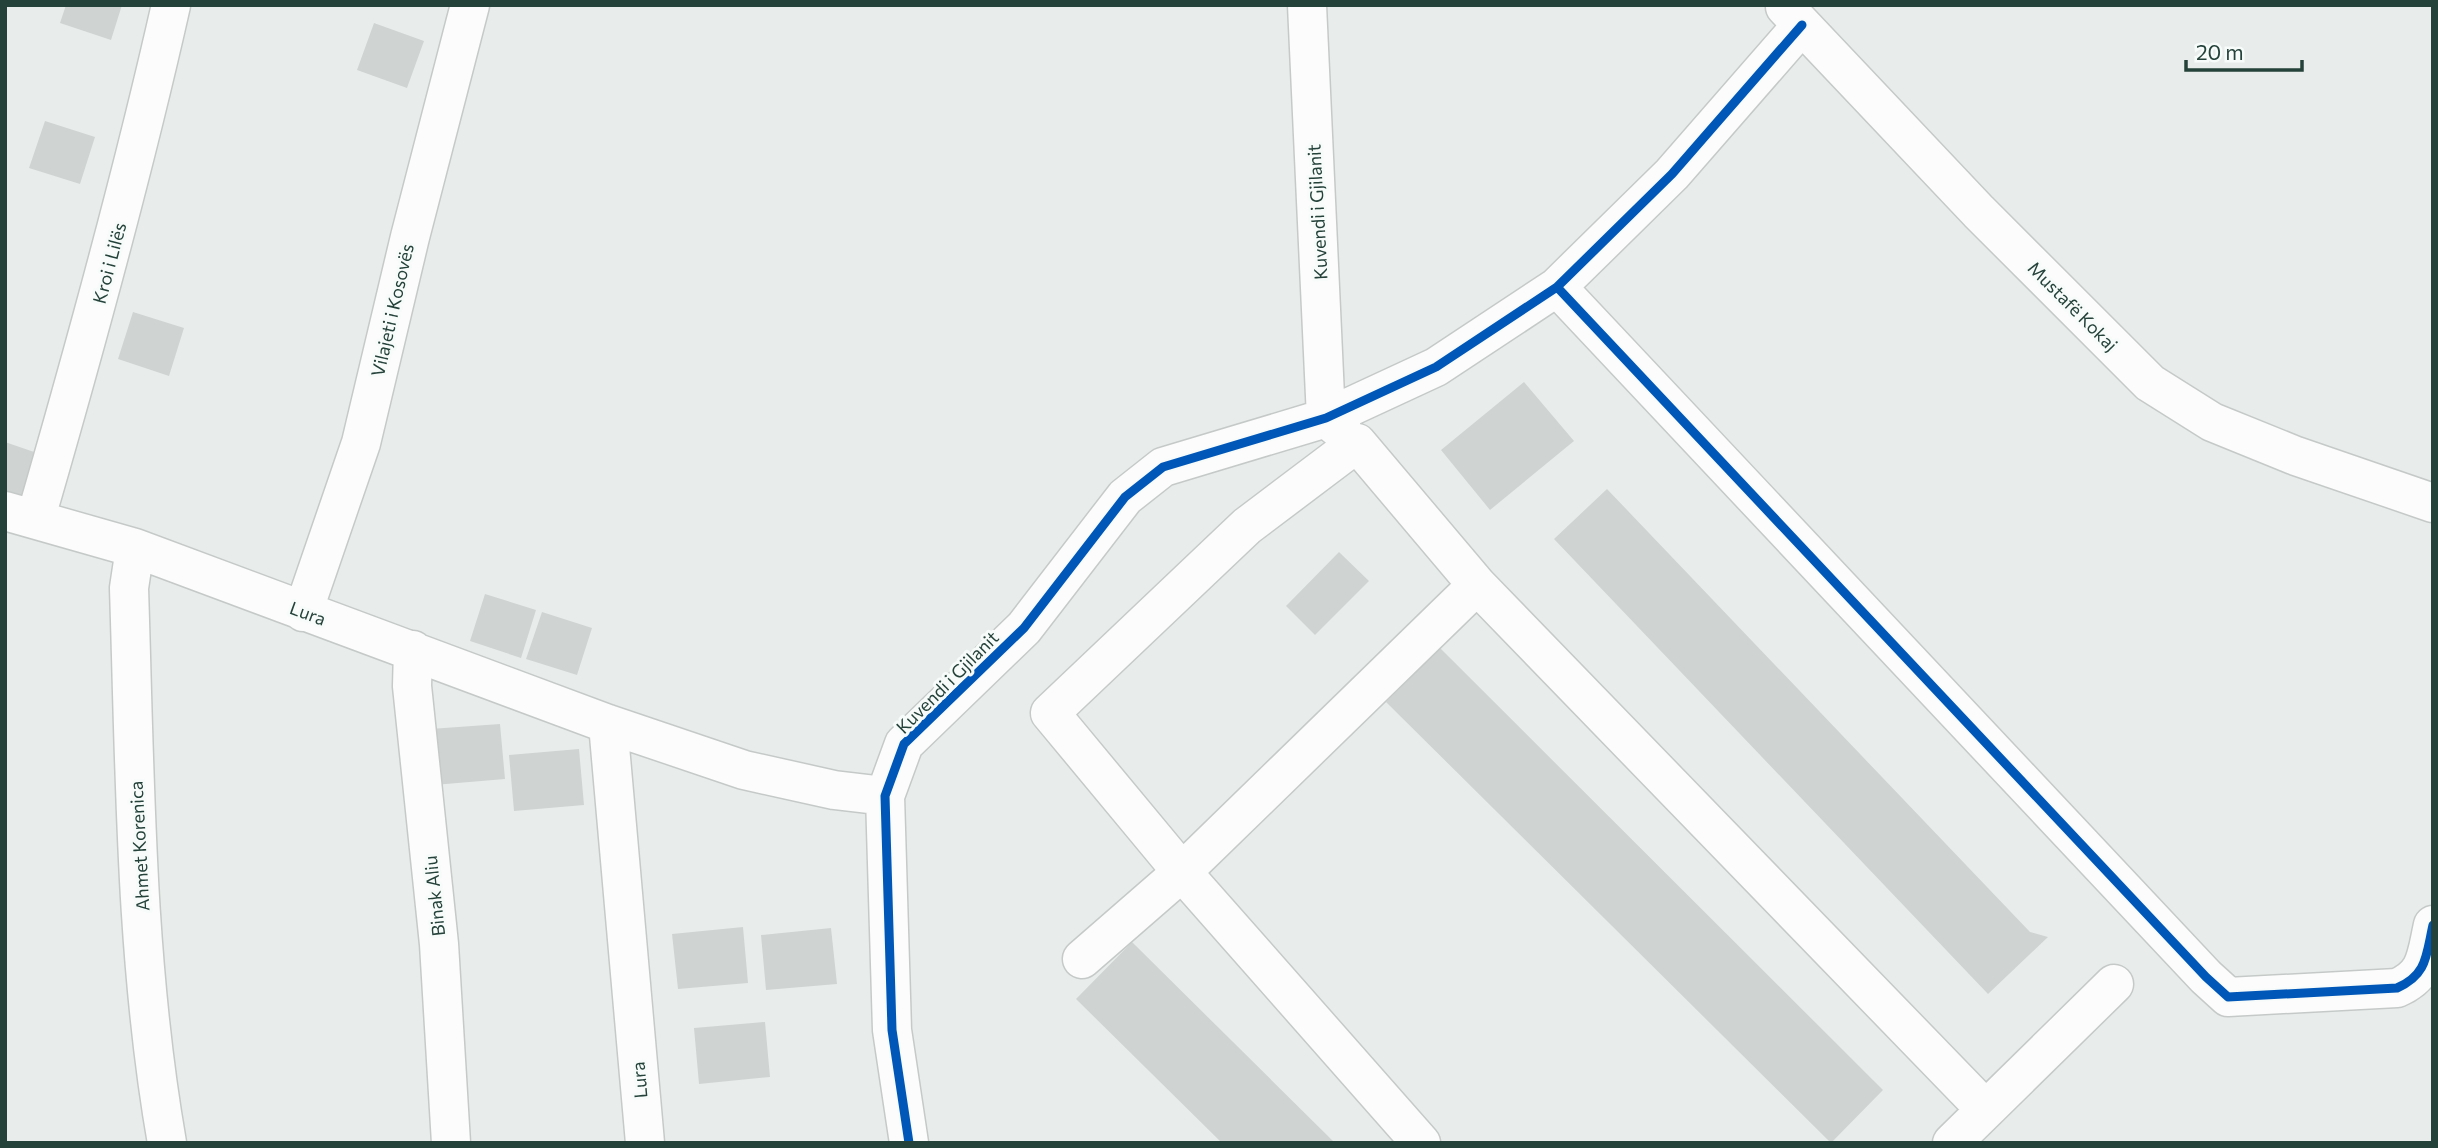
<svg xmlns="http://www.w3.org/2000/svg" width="2438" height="1148" font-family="Commissioner,sans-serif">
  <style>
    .building { fill: #cfd4d2 }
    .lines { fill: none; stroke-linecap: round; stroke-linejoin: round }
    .minor-casing { stroke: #c5cac8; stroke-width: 41 }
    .minor { stroke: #fcfcfc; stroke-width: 38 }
    .cycleway-casing { stroke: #f7fbf9; stroke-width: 13 }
    .cycleway { stroke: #0057b8; stroke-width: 9 }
    .labels { text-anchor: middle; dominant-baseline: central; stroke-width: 6; stroke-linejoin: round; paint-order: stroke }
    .street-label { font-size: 18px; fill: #24423a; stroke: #f7fbf9 }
  </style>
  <rect width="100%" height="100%" fill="#e8edeb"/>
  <path class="building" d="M66,5H122L111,40L60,23Z
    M374,23L424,41L407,88L357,70Z
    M45,121L95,137L80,184L29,168Z
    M133,312L184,328L169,376L118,359Z
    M1524,382L1574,441L1490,510L1441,450Z
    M5,442L40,454L25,501L5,494Z
    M1607,489L2030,932L2048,937L1988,994L1554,539Z
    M1339,552L1369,581L1315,635L1286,606Z
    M485,594L536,610L521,658L470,641Z
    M542,612L592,628L577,675L526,659Z
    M1440,648L1883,1090L1831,1143L1386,702Z
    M500,724L505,779L434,785L430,729Z
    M579,749L584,805L514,811L509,755Z
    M743,927L748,983L678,989L672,934Z
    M831,928L837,984L766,990L761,935Z
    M1132,942L1335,1143H1222L1076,999Z
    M765,1022L770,1077L699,1084L694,1028Z"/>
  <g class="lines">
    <defs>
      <path id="minor" d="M1307,5L1326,418L1343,432
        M1785,7L1979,212L2150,383L2212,422L2296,456L2433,503
        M1557,287L2206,977L2228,997L2397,988C2427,975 2426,956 2433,925
        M5,511L135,548L608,724L744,770L834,790L885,796
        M36,517C85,348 132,178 171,5
        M135,548L129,588C135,773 135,961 167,1143
        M303,612L361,443L410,237L470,5
        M413,650L412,686L439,944L451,1143
        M608,724L645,1143
        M1082,959L1182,872L1050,713L1247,526L1357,443L1477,585
        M909,1143L892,1030L885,796L904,744L1024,628L1125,497L1163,467L1326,418L1436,367L1557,287L1672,174L1802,25
        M1421,1143L1182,872L1477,585L1985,1109
        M1952,1143L2114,984"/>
    </defs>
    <use href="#minor" class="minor-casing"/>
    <use href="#minor" class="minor"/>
    <defs>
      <path id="cycleway" d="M1557,287L2206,977L2228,997L2397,988C2427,975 2426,956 2433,925
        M909,1143L892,1030L885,796L904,744L1024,628L1125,497L1163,467L1326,418L1436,367L1557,287L1672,174L1802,25"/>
    </defs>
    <use href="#cycleway" class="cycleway-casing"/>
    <use href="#cycleway" class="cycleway"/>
  </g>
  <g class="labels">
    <g class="street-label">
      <text transform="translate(1317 212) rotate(-93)">Kuvendi i Gjilanit</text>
      <text transform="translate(109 263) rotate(-75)">Kroi i Lilës</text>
      <text transform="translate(2073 306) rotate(45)">Mustafë Kokaj</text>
      <text transform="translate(392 310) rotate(-77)">Vilajeti i Kosovës</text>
      <text transform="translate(308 613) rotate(20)">Lura</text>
      <text transform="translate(947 682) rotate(-45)">Kuvendi i Gjilanit</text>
      <text transform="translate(139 846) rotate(-93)">Ahmet Korenica</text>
      <text transform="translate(434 896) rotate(-96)">Binak Aliu</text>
      <text transform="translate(639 1080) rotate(-95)">Lura</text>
    </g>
  </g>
  <rect width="2438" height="1148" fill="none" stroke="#24423a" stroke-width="14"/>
  <path d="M2186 60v10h116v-10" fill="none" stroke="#24423a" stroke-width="3.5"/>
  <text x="2196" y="60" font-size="21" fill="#24423a" stroke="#f7fbf9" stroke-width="5" paint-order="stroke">20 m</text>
</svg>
